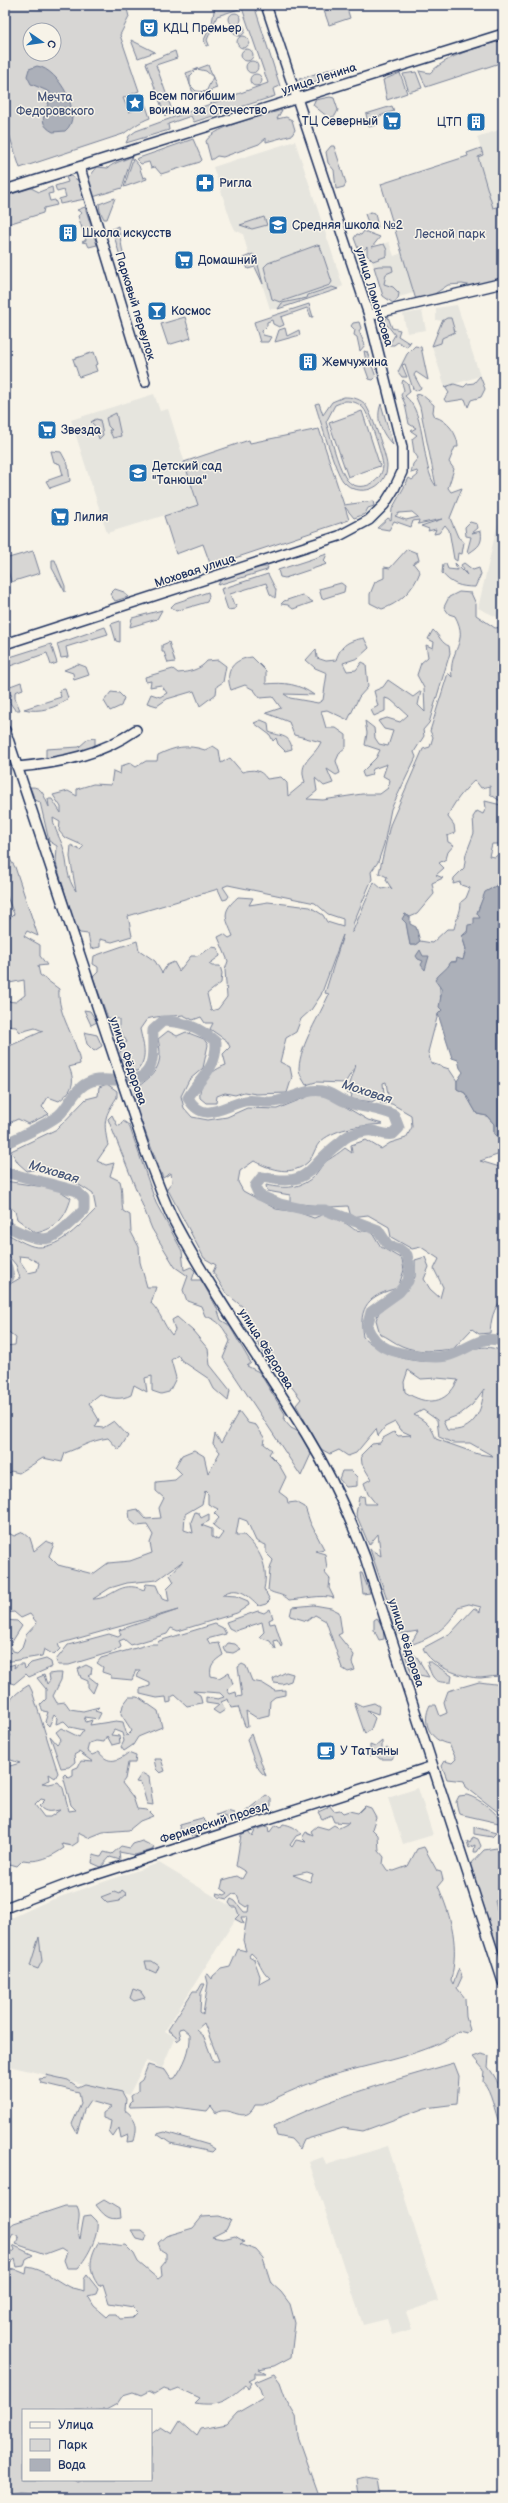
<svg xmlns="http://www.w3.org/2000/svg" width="508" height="2503" font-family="'Balsamiq Sans',sans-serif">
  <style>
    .built { fill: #e6e5de }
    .green { fill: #d7d6d4; stroke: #798299; fill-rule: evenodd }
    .water { fill: #acb0b9; stroke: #727c95 }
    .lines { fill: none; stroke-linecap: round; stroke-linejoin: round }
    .river { stroke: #acb0b9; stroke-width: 11 }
    .minor-casing { stroke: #1b2f5e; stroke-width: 12 }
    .minor { stroke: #f7f3e8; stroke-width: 9 }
    .labels { text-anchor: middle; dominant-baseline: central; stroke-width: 3; stroke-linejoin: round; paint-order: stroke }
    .poi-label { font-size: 12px; fill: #1b2f5e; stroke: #f7f3e8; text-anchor: start }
    .street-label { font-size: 12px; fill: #1b2f5e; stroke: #f7f3e8 }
    .park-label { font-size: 12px; fill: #415076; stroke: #f7f3e8 }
    .water-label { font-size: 13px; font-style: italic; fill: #465679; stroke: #f7f3e8 }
  </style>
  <rect width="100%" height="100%" fill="#f7f3e8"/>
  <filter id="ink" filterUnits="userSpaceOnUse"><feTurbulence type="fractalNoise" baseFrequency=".025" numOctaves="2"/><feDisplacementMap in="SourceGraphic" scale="8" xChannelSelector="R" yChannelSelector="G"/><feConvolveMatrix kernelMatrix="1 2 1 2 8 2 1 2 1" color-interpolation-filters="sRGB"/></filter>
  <g filter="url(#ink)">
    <path class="built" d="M503,117V205L493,208L478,157L483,155L477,137L499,130Z
      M295,141L343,286L333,291L278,309H270L253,255L249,256L243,234L235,230L231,221L213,167Z
      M389,242L394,256L402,253L414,293L395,298L382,289L367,249Z
      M457,305L480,376L445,387L432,346L442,321L436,320V308Z
      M422,311L426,330L407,333L403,314Z
      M154,394L160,411L168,409L198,505L107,533L71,420Z
      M503,501V620L478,608Z
      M418,1788L433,1835L403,1844L388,1798Z
      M159,1863L240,1912L165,2031L175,2037L162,2068L146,2061L129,2095L5,2065V1954L8,1944L5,1921L48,1901Z
      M388,2146L438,2301L406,2312L412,2329L392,2335L387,2319L363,2325L309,2162L323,2157L326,2165Z"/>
    <path class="green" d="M5,5H126L129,17L120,35L139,91L123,98L129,112L141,108L140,105L145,103L150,118C139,122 132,128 123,134L20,168L5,122ZM30,30H54V54H30Z
      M215,5H238L239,9L217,16L207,40L209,45L206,46L204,40L212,23Z
      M241,5H254L280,86L273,89L275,96L194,122L191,116L168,124L169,130L126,143L129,136L136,131L268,83Z
      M322,5H346L350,18L329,25Z
      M229 19a6 6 0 1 1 12 0a6 6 0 1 1-12 0Z
      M233 30a6 6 0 1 1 12 0a6 6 0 1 1-12 0Z
      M237 42a6 6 0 1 1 12 0a6 6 0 1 1-12 0Z
      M131,40L155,52L138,58Z
      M503,40V62L426,87L419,71L430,73C449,54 477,48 503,40Z
      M241 55a6 6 0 1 1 12 0a6 6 0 1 1-12 0Z
      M175,51L177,58L156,65L173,113L165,116L146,63Z
      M246 67a6 6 0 1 1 12 0a6 6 0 1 1-12 0Z
      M208,65L217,88L194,96L186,73ZM197,69L206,71L213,77L206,92L196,91L190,85V76Z
      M337,67L339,73L302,86L299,79Z
      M416,72L422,88L409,92L403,74Z
      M400,73L407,93L387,100L383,80Z
      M250 80a6 6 0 1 1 12 0a6 6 0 1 1-12 0Z
      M330,97L334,98L338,110L335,116L329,118L313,105L315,100Z
      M392,106L394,111L374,118L376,125L369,127L366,114Z
      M282,110L277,119L286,117L292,120L295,130L292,135L266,142V138L259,144L223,157L217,156L211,160L206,141C216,125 264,116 282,110Z
      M193,139L202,160L200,162L161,174L155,167L151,168L149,162L141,164L136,159Z
      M331,146H334L346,183L344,187L336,189L334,170L328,163L326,152Z
      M481,148L483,155L478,157L493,208L503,205V279L473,286L462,284L448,285L433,295L416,300L381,184L468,156L467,153Z
      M132,156L122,188L93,197L88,179L97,167L108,168C114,162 124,161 132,156Z
      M133,159L139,166L143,178L146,177L147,179L124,187Z
      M71,176L79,181L85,199L60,204L59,199L66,197L64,190L57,192L55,186L68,182L66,177Z
      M52,187L53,193L48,194L50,201L55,200L57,205L44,208L43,213L5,225V196L31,188L39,192Z
      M115,198L107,219H104L100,211L99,204Z
      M85,207L97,245L89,247L87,243L82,242L86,240L78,216L82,213L77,210Z
      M371,212L375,213L378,228L369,225L365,214Z
      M264,217L267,225L252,229L240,225Z
      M118,226L123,253L120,256L112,229Z
      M364,231L380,237L372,247L384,244L387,250V256L373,261L367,255V247L360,254L354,238L357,234L361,235Z
      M317,245L320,246L332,282L330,285L280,302L272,299L264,267L268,263Z
      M253,254L257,261L263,284L255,267L248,269L243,258Z
      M379,266H392L393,271L386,274L384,284L393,287L399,293L398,299L393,303L383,296L374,267Z
      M332,287L338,289L278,309L282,303L307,298L308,295Z
      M309,304L313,317H311L307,308L281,317L284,325L279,327L273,324L272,320L267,322V326L262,331L263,335L271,337L268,342H260L254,322Z
      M185,317L191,338L168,345L161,324Z
      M388,317L392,328L400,330L398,336L409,343L411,341L407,347L398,342L394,345H389L395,335L384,321Z
      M447,318H451L455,332L442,338L441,343L432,346L442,321Z
      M359,322L361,328L359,331L365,345L360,351L357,337L354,335L355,330L351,326L353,323Z
      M285,328L287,336L299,330L300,335L275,342L279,330Z
      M415,346L421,347L428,380L416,372L414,375L421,388L416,391L413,389L405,364L402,365L407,377H402L398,372L407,354Z
      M364,351L367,352L376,377L373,380L369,379L364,365L366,361Z
      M94,352L98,364L95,365L97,371L79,377L73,359Z
      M480,376L485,389L481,397L471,400L468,407L465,399L446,402L444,399L449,393L445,387L454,384L464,387L467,384L474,383Z
      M403,380L408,384L410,392L405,396C427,413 421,469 436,486L420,407L415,395L421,394L434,405L433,412L435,417C447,420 458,434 458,447H455L449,462L454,469L448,488L451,492L462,488L450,518L458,537L464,542L462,554L458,553L457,561L454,559L449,530L445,525L439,533L434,534L436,529L428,531L429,529L421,526L442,519L418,524L419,520L413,521L411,527L394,521L389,530L377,528L388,518L391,520L392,509L409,478L412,480L418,475L417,471L411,473L413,464L418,458L414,452L412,439L417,435L411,431L416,428L409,424L405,404L401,395L404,390L402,383ZM412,512L418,517L406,520L395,516L399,513Z
      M344,397C351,397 358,398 364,403C370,408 387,457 387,466C387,489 358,499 343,481C335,471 320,419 315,404L319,403L323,415L332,402ZM345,401C351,401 359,402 364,409C369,415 383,458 383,466C382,485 355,495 345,477C336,461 332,440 326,422L335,405Z
      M381,404L393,445C382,434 375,420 381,404Z
      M362,411L380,466L348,477L329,423Z
      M116,413L121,436L113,438L109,430H112L108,426L106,418Z
      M96,419L100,420L103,435L99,439L95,426L91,422Z
      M319,429L344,505L373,501L374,506L368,508L365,514L354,518L345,507L349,520L211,566L203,544L176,554L164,516L198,505L184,462L249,440L250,443Z
      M51,451L61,452L68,465L70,481L50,488L46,481L63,475L60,464L54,462Z
      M470,522L477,524L478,528L472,533L481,531C483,544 478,547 469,553L467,552L471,537L466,536L465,527Z
      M407,549L417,553L419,560L413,563L420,572C414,589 399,604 382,609L370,603V594L375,582L384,578V567L390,568Z
      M33,551L40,573L11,582L5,559Z
      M327,554L324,561L327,564L285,578L280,577L278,570Z
      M52,560H55L65,586V592L52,568Z
      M455,563L467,575L461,565L464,563L473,570L479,568L481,574L475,587C460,587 451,584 442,573L443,564H446L448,569L457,570Z
      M258,567H268L267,570L218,585L221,579Z
      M268,574L276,590L275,598L270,594L266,583L230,594L234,605L237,604L235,609L228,610L221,589Z
      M341,583L345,586L344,592L322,599L319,589Z
      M115,589L124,592L128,597L115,601L110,594Z
      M208,592L209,596L207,602L176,611L171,607L175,603Z
      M459,592L471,593L476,604V615L495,628L503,627V762L501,763L503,764V803L490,794V786L481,788L475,780C466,788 451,805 448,817L454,825L455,833L447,836L448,842L454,845L448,852L446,859L439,863L444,868L436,875L443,878L432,883L434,894L417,914L410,917L405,914L410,945H415L420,941L432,943L447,929H454C456,919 461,913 461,902L466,898L470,888L461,885L460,882L453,884L454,878L464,868L466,854L474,833L473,817L477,811L483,814L486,808L485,801L501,805L503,829L499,828L501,844H492L489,856L495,857L500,853L503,855V871L497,876L500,878L496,886C486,889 481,903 477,913L481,918L462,936L466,949L463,960L451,962L446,971L438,976C441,988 439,998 443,1010L438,1014L428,1052L431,1063L449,1069L457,1081V1089L465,1093L477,1114L487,1116L494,1124V1134L503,1143V1153L480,1161L503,1168V1299C493,1308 491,1320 490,1333L479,1334L472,1329L453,1349C436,1351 418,1353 402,1346C394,1343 388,1337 380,1334L376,1320L380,1309L409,1287L415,1277V1260L425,1257L429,1267L424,1279L430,1289L440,1298L443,1287L434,1269L439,1259L421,1247L412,1249L391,1237L389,1227L368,1215L351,1217L348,1206L331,1207L290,1203V1195L267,1191L266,1185C284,1189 302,1189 315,1175C319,1170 323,1163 328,1160C334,1156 339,1153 345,1148L352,1153L351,1145L366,1140L381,1149L390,1143L406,1138L412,1127L411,1115L392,1104L380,1103L388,1095L386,1082L383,1083L384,1094L372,1102L351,1099L352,1094L347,1093L356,1065L345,1083L316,1082L306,1085C303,1080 299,1074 299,1068C300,1045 320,1015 329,994L325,993L343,935L321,995L311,1010L301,1019L296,1032L286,1038L280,1062L290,1067L292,1077L287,1093L256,1094L244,1092L235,1095L225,1093L217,1096L216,1103H206L200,1098C198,1082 212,1070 226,1065L223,1054L230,1047L227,1041L210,1029L213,1023H205L201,1017L193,1020L183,1015C170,1017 160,1015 147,1019L140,1029C143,1045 149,1057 137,1071H128L127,1063L118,1055L121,1051L114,1047V1039L121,1040V1046L127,1042L119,1029V1019L108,1018L93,977L98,972V967L93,964L94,956L137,941L139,950L155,961L162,973L167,965L174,962L179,971L191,956H197L212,947L218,948L220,956L209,964L212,966H220L222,973L221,983L207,994L211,1011L218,1009L227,997L225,970L228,961L218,937L224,934L229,938L233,936C225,917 221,912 238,897L253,898L249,905L268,902L310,907L323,915L327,922L343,927V919L328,914L315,903L228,885L223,887L229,896L227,899L223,900L218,889L128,916L132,936L112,942L100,939V947L91,949L88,934L80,933L76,929L56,863L57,846L49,841L40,802L35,800L30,787C43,786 44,797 49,807L48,799H52L61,813V807L53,795L68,791L77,796V789L93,784L111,785L113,771L120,774L121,766L130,763L136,767L146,761H157L158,755C174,747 187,744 205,750L213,746L219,750L221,763L230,758L242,772C254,769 260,769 267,779L281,777L287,783L288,796L305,782C297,761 314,758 321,742L294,735L289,722L266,713L281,708L273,697L260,698L254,690L245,685L231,690C224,671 233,659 252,657L266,671V684C285,682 299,684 314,695L284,694L290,698L318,703L323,700L327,673L315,668L306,660L316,649L317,658L326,661L336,660C341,644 349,641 364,638L369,648L358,658L343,663L347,671L356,670L362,662L366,664L368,687L359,697L348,720L327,710L321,711L326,728H336L346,735V747L340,752L336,761L340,773L336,775L327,769L333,783L324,786L315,778L317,791L307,799L323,800L362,794H380L388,788L390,780L383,776L387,764L373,769L371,775L364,777L362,772L376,758L380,750L365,745L367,733L365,721L374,728L375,738L379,744L388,746L393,731L384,729L378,721L387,718L400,722L408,715L391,700L385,698V711L374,716L371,710L378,706L374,691L383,687L388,680L413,697L421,691L418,705L425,712L424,688L417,675L421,663L428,657L426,645L433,648L434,642L428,639L433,630C440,636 441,643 449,646L450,653L429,723L423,730L424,736L414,752L416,757L391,809L384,844L378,862L371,872L372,879L353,924L352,933L374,882L382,889L390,887L392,889L386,880L387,877L379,873L390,825L423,749L430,747L433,737L430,731L448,673L452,677C448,650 470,643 455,616L449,614L444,607L449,597ZM53,818L60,822L59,831L64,837L84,846L80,850L71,845L70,857L76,891C66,878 68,865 64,850C61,839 54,830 53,818Z
      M302,595L313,602L293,609L288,605L281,604L284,601Z
      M162,610L157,619L130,627L132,618Z
      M120,621V642L116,641L111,624Z
      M105,627L108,634L66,647L68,657L61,658L57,644Z
      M169,642L175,662L168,663L164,652H162V645Z
      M51,644L57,663L51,665L47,653L10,666L9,675L6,662L10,657Z
      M218,660L226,666L223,682L217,686L216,694L200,706L194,691L167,699L157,706L147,703L151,694L160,697L167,693L161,685L150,687L151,681L146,682L145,677L173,669L178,673C189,672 200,670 207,661Z
      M78,664L86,667L89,675L74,680L73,673L64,670Z
      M21,682L23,689L15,692V698L20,710H15L8,700L12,695L7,693L5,688Z
      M65,689L68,698C58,708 38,713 24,709L61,697L59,690Z
      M111,692L119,693L124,698L121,706L110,711L104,701Z
      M261,720L268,723L269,732C281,737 290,734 292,749L285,751L278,744L276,738L273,741L270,735L254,723Z
      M95,738V746C82,753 61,763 46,758V749L79,747L88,739Z
      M5,852L15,867L38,936L27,931L24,936L40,945V956L47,965L38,966L40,975L59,989C57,1016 77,1037 80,1064L69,1067C76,1083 72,1091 59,1101L48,1097L42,1107L49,1114L28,1124L18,1119L9,1123L10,1137L5,1139V1048L43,1031L35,1028L20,1032L16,1027L5,1026V1001L16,1002L25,995L24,980L5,984V920L7,921L14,914L5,892Z
      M84,1010L90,1011L97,1022L91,1025Z
      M168,1031L177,1036L186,1032L204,1039L208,1045L203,1068L189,1080L181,1096L184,1108L192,1117L208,1120L227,1117L247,1108L277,1109L314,1094L327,1096L368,1120L383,1124C362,1126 338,1127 321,1141C315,1146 314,1156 308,1162C292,1177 271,1170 254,1161L240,1171L238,1182L243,1191L276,1209L297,1212L314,1218L324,1214L347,1224L355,1230L372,1232L381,1247L402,1259L404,1270L398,1288C369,1295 358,1306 363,1337C385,1357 418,1366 448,1359C473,1353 474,1341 503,1351V1676C496,1676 489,1677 481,1678C462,1678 430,1666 423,1648L451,1633L474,1608L480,1612L481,1607L469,1604L458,1607C449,1628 431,1638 410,1645L418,1631L399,1634L370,1549L381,1556L378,1534L369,1545L356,1514L359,1497L364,1496L365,1504H376L368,1494L364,1483L371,1479L362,1464L361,1455L372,1444L380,1443L383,1438L394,1432L398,1436L411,1435L400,1430L395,1422L385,1427L378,1436L376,1429L356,1453L348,1456L339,1450L330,1454L321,1449L296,1405L301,1399L287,1381L272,1367L248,1326L244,1308L226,1293L213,1272L216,1265L204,1258L167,1188L172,1182L171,1173L163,1178L134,1103L135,1088C156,1075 164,1064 158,1039ZM408,1370L421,1379L437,1378L458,1380C446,1405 427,1406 405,1392L404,1382ZM484,1389C482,1411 474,1433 447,1430L443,1421L459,1415L472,1405ZM423,1410L437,1420L439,1437L453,1443H470L493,1456L478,1454L436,1439C432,1427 426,1421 414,1415Z
      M84,1032L97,1035L102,1046L94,1051L87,1044Z
      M107,1084L117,1091V1097C104,1117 103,1121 108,1145L97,1161L106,1165L114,1163L110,1176L120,1181C123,1192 121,1200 123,1211L130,1215L131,1232L139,1247L140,1262L147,1287H156L151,1303C161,1313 163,1324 172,1335L175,1330L172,1320L177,1317L193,1331L208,1349L210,1365L230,1390L228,1401L214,1389L209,1379L181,1360L178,1355L171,1360L176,1378L169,1392L161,1394L152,1391V1376L145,1378L147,1392L134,1385L131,1395C122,1400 110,1399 100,1394L89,1403L99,1420L95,1427L103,1428L114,1421L128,1436L119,1450L108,1438C89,1441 82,1447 65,1453L62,1462L43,1458L19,1473L11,1471L5,1477V1346L15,1345L16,1338L5,1329V1287L20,1278L16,1265L5,1252V1233C14,1237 27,1246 37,1247C61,1248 81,1224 96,1209L93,1194C76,1182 47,1165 27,1171L18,1163L11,1151L57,1129L86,1099L98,1096L99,1087ZM19,1256L28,1257L39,1263L37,1271L28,1273L20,1261Z
      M112,1115L117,1125L120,1126L123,1121L129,1125L156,1203L182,1251L184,1270L191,1267L195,1271L192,1280H201L217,1308L221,1320L229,1325L251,1363L247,1366L259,1372L285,1414L284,1420L291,1428L299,1432L311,1454L301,1476L223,1358L230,1341C224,1328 219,1320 205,1316L201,1306L187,1301L183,1290L188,1276L175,1267L152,1229L108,1119Z
      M5,1181L57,1189L71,1198C66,1217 56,1229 36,1233L17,1219L15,1211L5,1204Z
      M239,1411L248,1423L256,1425L265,1439L264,1444L272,1450L269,1454L278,1463L286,1477L279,1492L287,1498L288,1503L296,1502L305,1507L310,1522L324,1549L315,1551L325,1554L327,1569L324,1572L330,1579L329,1588L334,1598C320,1594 305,1599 289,1600C282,1593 275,1595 268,1590L270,1569L273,1560L266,1553V1545L256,1541L247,1521L239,1518L236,1535H244C260,1550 269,1566 264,1589L270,1600L266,1604L259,1606C247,1594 237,1585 222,1595L236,1596L248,1601L249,1605L237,1613L178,1631L171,1628L167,1634L131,1645L124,1639L119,1641L121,1647L115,1651L69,1665H58L56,1660L68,1645L109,1634L118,1637L121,1635L119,1630L178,1610L58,1644L60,1649L54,1655L44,1649L42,1656L5,1662V1620L17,1621L22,1626L10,1645L13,1651L17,1652L22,1647L26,1635L37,1623L30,1614L21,1618L14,1612L5,1613V1531L14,1536L23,1532L30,1538L34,1551L46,1541L54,1544L49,1556L58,1565L93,1574L108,1563L130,1561L152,1553L150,1543L153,1535L147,1525L137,1526L130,1520L129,1511L137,1509L146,1519L161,1518L159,1508L164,1498L156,1491V1482L175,1480L182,1474L175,1467L182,1455L194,1450L204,1456L208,1473L220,1452L213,1444L215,1434L221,1443ZM205,1491L208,1494V1504L218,1509L214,1513L219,1518L213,1525L223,1533L218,1540L212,1537V1529L201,1525L209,1521V1514L201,1518L199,1513L195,1512L191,1522L193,1533L184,1530L185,1514L202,1504ZM183,1561L170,1575L174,1582L167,1589L169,1601L162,1599L156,1585L146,1584L144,1590C119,1579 114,1599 93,1599L110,1588L127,1583L157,1580Z
      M342,1471H351L357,1477V1486L346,1487L339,1479Z
      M360,1573H362L370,1593L363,1594Z
      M314,1605L331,1608L339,1612L342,1633L338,1635L354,1655L352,1663L355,1670L348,1672L342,1668L326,1621L315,1615L307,1621L290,1616L292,1607Z
      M270,1609L273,1618L269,1620L270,1624L275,1623L282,1645L281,1647L277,1640L274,1641L276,1650L270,1641L259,1637L264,1632L262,1622L235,1631L229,1628L226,1622L258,1611L264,1613Z
      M377,1618L383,1627L384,1639L379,1640L374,1630V1620Z
      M215,1624L223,1628L226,1634L207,1639L210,1644L219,1643L223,1655C214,1661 209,1665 211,1676L219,1678L229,1672L233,1684L227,1690L230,1694L236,1692L237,1697L242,1696L238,1667L242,1664L246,1666L252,1681L262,1683L275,1691L285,1690V1695L275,1697L270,1701L269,1715L257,1718L246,1711L248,1727L245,1726L238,1707L231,1708L228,1699L221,1702L225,1710L219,1714L213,1710L219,1705L206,1703V1697L218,1699L224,1697L220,1693L193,1691L200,1695L202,1703L187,1706L175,1695L171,1697V1702L167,1703L166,1697L157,1698L140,1694V1689L150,1686V1683L137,1677L140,1670H136L132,1680L111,1678V1675L102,1672L103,1667L97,1663L101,1658L150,1644H157L159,1641Z
      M228,1643L235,1644L241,1649L233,1653L226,1652L224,1648Z
      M409,1651L417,1657L429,1677L419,1675L414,1680L404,1652Z
      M46,1659L51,1662L52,1667L29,1677L26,1674L14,1684L5,1681V1667L15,1664L14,1668L19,1664H24L25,1669L31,1663Z
      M427,1662H431L452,1676L451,1682C433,1684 432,1677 427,1662Z
      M86,1665L92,1668L91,1674L88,1676L97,1683L93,1693L88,1687V1681L81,1678L78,1669Z
      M286,1672L293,1674L291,1681L282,1684L274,1683L273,1679Z
      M56,1673H62L61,1680L53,1696L57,1703L65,1702L70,1709L83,1711L99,1707L95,1711L101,1713L98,1719L84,1717L86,1722L92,1720L90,1725L116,1721L123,1722L127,1736L132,1731L121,1714L123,1705L129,1697H138L158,1711L162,1727L138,1737L133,1745L124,1751L121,1747L124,1741L122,1733L114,1730L111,1735L119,1736L120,1743L112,1745L107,1736L104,1742L96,1741L89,1743L87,1751L92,1755L99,1752C108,1765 118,1761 128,1753L136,1756L135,1763H128L125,1779L122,1783L133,1797L137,1809L147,1810L153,1816L140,1821L129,1830L103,1832L88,1838L78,1833V1842L72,1846L62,1844L64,1848C51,1857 38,1863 23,1860L17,1866L10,1864L5,1870V1763L10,1766L20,1763L5,1758L6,1744L11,1735L5,1734C5,1708 5,1699 29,1685L32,1691L58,1773L55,1778L49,1774L50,1780L42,1783L49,1784L58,1782L63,1788L69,1811L76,1810L71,1805L63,1776L65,1774L69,1778L73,1776V1769L78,1767L81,1761L93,1762L79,1752L74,1755L75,1762L69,1767L61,1768L50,1736L57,1744L61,1739L56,1732L61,1728L79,1737L84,1730L70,1727L64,1721L56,1724L57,1718L54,1715L49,1726L45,1722L48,1712L43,1711L40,1705L46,1699V1689L37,1678L44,1675L47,1684L50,1680L49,1674ZM41,1799L45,1800L39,1806C46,1814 52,1811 60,1810L50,1817H44L35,1805Z
      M479,1682L503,1685V1816L466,1787L464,1781L447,1779L442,1766L445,1761L452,1763L456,1759L449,1744C430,1741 421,1722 430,1705H436L440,1716L447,1713L444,1702L448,1691Z
      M354,1702L362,1706L374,1703L379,1706L378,1714L367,1710L375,1718L371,1729L365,1734Z
      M251,1734L266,1776C256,1771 250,1750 247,1739Z
      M382,1741V1751L387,1747L395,1754L392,1759H380L375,1754L370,1756V1745L375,1747Z
      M154,1759H161L165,1771L160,1773L156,1769Z
      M142,1773L149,1777L153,1805L147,1804L141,1783L136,1782Z
      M266,1795L271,1798V1806L265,1810L258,1806L249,1812H245Z
      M467,1795C480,1799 497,1812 503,1824L459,1814L456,1802L459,1796Z
      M329,1805L334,1811L340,1810L343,1813L349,1811L358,1813L365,1806L371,1808L376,1817L372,1829L378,1835L379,1851L384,1857L383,1864L387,1870L394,1871L408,1866L417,1849L424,1847L437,1871L441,1872L443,1880L438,1886C452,1919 459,1945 451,1980L453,1984L459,1968L462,1977L457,1988L465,1998L466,2017L470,2030L467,2033L458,2031C438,2053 360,2066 330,2076C307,2084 284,2093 263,2105H255C245,2127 230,2104 216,2113L211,2106L207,2111L167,2106L130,2107L129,2104L132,2101L131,2096L138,2091V2083L142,2080L148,2065L165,2070L171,2079L175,2078C184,2065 191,2050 190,2034L183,2028L179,2029L181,2038L177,2041L176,2036L168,2030L193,1991H198L202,1984H205L201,1993L200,2012L203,2014L208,1983L206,1975L208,1974L212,1979L213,1976L221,1969L230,1967L238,1949L246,1951L243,1940L247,1917H241L244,1924L235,1919L239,1915L236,1907H232L229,1903L231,1899L235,1901L244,1912H248L249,1905L246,1907L240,1903L237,1895L233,1894L227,1899L218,1897L217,1893L225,1895L228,1893L221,1888L223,1880L237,1876L242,1879L246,1872L236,1866L241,1835L248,1831L252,1836L255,1830L268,1826L269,1833L275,1825L280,1828L283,1824C290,1825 297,1828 301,1834L296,1836L290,1845L292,1847L296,1840L306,1842L302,1838L306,1832L313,1835L311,1831L317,1826L328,1829L334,1825L339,1828L349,1823L334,1822L331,1815L322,1819L318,1812L327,1808ZM307,1872L313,1874L310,1882L293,1875ZM251,1953C261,1961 260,1970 270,1978L259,1984L260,1976L254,1959L249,1956ZM204,2023L219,2061H213L204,2037L196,2030Z
      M227,1811L234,1813L235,1821H228L227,1817L216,1815Z
      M202,1818L208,1824L194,1829L202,1832L191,1836L190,1830L184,1832L179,1829L180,1824Z
      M474,1827L496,1833L492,1837L474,1834Z
      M473,1837L478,1839L481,1846L477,1852H474L475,1845L469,1848L467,1841L470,1843Z
      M142,1841L154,1847L152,1850L135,1855L119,1852L120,1860L110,1857L101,1867L92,1863L93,1855L101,1857L104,1852L112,1854L121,1846L130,1848L133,1844Z
      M503,1847V1898L495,1901L503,1934L502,1962L470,1865L484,1850Z
      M122,1890L127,1894L119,1901L107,1903L101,1897L114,1892L119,1894Z
      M39,1937L42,1961L38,1969L30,1966Z
      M145,1961H152L159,1966L156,1973L147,1969Z
      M133,1989L141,1992L145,1998L134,2001L130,1998Z
      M481,2054L489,2056L488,2067C503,2086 503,2100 503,2123L500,2125C494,2111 492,2091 483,2082L484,2070L473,2057Z
      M454,2063L459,2076L457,2104L425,2108L363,2131L343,2128L304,2140L300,2149L291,2139L277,2136L274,2126C331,2097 392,2081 454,2063Z
      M46,2075L68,2080L78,2087L85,2084L122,2092L126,2099L125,2110C137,2119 138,2126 134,2141L127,2142L128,2135L121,2138L119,2128L113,2137L109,2132L111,2121L103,2118V2113L111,2107L90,2101L84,2110L77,2133L72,2124L81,2104L79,2092L42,2083L39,2079L47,2078Z
      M165,2132L209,2145L215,2149L212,2152L170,2143L157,2134Z
      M104,2200L119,2209L120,2218C108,2221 103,2214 96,2205Z
      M65,2206H77C83,2217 74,2227 80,2239L84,2216L91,2215L97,2221C99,2236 88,2256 78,2268H67L64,2260L67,2252L61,2248L45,2254L16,2244L19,2239L17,2235L13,2234L9,2241L5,2238V2230L14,2223Z
      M219,2216L231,2220L226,2230L212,2237L223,2239L235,2236L245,2242L240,2244L256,2250L263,2258L271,2283L281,2292L290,2304L295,2323L291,2357L274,2366L259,2369L266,2373H255V2378L249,2381L252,2383L248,2389L246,2385C227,2400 221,2407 195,2403L200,2398L179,2388L171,2391L163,2389L155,2394L149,2391L141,2395L133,2392L123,2395L117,2404L106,2410H23V2480H72L77,2482L84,2480H151V2434L161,2427L172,2434L180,2421L197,2436L201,2429L227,2424L237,2413L263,2398L260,2389L255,2382L274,2374L280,2382L286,2399L296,2416L298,2436L320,2498H38L34,2493L19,2492L5,2495V2271L14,2269L26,2274L27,2267C44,2269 55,2280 69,2287C73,2289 80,2289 84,2291V2279L87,2275L98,2289L96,2294L88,2296L94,2306L107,2317L110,2314H116L120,2319L132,2318L138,2312L133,2307L109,2303L103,2284L99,2286C88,2272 89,2258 98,2243C108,2241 116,2247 125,2245L134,2254L138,2262L158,2279L162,2276L161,2267L166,2261V2253L161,2250L158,2243L166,2236L193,2228L202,2217Z
      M131,2230H141L147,2235L145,2241L137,2239Z
      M13,2245L33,2255L26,2259L24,2266L17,2267L15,2259L5,2268V2250L10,2254L15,2250Z
      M365,2477L376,2479L379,2498H359L357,2479Z"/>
    <path class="water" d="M37,66C59,69 85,116 65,131L53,132C32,121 52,107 50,92L31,84L27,76L29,69Z
      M503,871V1143L494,1134V1124L487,1116L477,1114L465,1093L457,1089V1081L463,1072L460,1068L458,1060L452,1058L438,1014L442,1010L439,1007L442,990L435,980C439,973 447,970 451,962H456L457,958L463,960L466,949L462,936L467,933L468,925L474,924V918H480L477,913L485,892L496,886L500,879L497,877Z
      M405,914L410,917V924L416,927L420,941L415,945H410L406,923L402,919Z
      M420,950L423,956H429L425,970L421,965L423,961L418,959L416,956Z"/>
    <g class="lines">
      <path class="river" d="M5,1144C18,1137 52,1123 61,1113C71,1102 76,1086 92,1081C110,1076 129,1087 145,1074C156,1063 152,1045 153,1030L163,1021C186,1022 199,1027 216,1042C217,1069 200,1077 188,1098C204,1125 222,1106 245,1101C253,1099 263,1103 272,1102C289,1101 305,1088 322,1091C331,1092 339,1100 347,1102C363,1108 378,1108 394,1115L399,1128L393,1134C385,1136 380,1132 372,1131C367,1130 356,1133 351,1135C346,1136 342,1141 338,1144C306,1168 311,1188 262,1177L255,1186L259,1195L280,1204L307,1210H325L378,1230L388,1245L399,1249L407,1255L410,1269L408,1281L399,1292L371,1312L367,1327C371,1336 378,1345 388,1349C401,1354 432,1359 446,1356C467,1352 481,1332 503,1342
        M5,1172L77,1191L84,1199V1210C49,1242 50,1248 5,1225
        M5,1264L7,1267L9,1277L5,1283"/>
      <defs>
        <path id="minor" d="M80,168L145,382
          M5,190L503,34
          M369,315L503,283
          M5,644L339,536L369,520L384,505L394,489L402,472V447L369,315L266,5
          M5,730L145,1150C155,1175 163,1200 175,1223C214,1296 263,1364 306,1434C330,1473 349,1515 365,1557L503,1982
          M17,767C61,763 100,755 136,730
          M5,1908L76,1881L433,1766"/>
      </defs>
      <use href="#minor" class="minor-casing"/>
      <use href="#minor" class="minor"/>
    </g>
  </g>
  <defs>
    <symbol id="theatre-square" viewBox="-11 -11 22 22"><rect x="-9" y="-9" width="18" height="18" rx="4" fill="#1f6fb2" stroke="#f7f3e8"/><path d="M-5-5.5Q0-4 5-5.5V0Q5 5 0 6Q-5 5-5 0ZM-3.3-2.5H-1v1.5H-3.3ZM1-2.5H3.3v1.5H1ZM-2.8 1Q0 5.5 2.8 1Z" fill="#fff"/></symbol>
    <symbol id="sight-square" viewBox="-11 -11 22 22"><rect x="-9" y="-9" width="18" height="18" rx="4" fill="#1f6fb2" stroke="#f7f3e8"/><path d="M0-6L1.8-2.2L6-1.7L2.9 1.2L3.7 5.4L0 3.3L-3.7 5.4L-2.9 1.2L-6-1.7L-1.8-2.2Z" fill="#fff"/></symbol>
    <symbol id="supermarket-square" viewBox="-11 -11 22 22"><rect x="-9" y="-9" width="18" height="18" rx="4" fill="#1f6fb2" stroke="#f7f3e8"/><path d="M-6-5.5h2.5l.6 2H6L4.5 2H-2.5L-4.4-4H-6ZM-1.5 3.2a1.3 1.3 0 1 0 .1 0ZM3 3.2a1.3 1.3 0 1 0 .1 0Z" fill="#fff"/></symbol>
    <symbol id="building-square" viewBox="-11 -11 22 22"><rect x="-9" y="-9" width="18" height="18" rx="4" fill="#1f6fb2" stroke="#f7f3e8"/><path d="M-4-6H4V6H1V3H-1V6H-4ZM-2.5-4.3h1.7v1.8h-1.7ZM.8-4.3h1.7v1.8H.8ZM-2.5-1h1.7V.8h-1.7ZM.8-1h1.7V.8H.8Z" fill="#fff"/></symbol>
    <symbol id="pharmacy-square" viewBox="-11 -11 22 22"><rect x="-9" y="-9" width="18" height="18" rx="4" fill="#1f6fb2" stroke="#f7f3e8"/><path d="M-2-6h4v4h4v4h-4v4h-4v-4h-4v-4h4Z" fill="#fff"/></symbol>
    <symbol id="school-square" viewBox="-11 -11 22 22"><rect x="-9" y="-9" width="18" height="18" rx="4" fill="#1f6fb2" stroke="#f7f3e8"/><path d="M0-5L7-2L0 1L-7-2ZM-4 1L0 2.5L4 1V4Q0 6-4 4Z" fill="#fff"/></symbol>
    <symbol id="bar-square" viewBox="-11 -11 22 22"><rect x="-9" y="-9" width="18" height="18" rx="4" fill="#1f6fb2" stroke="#f7f3e8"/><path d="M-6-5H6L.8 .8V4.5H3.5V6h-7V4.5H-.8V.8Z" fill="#fff"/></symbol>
    <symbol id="cafe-square" viewBox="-11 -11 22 22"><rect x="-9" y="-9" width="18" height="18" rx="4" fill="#1f6fb2" stroke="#f7f3e8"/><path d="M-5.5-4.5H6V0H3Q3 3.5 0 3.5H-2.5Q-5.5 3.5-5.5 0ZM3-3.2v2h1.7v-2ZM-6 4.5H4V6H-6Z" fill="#fff"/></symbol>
  </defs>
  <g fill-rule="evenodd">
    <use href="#theatre-square" x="138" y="17" width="22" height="22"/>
    <use href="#sight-square" x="124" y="92" width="22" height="22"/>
    <use href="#supermarket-square" x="381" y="110" width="22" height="22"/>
    <use href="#building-square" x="465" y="111" width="22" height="22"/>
    <use href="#pharmacy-square" x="194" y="172" width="22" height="22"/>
    <use href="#school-square" x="267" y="214" width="22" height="22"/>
    <use href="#building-square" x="57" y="222" width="22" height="22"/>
    <use href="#supermarket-square" x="173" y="249" width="22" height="22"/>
    <use href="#bar-square" x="146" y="300" width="22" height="22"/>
    <use href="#building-square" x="297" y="351" width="22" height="22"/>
    <use href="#supermarket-square" x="36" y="419" width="22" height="22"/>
    <use href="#school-square" x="127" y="462" width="22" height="22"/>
    <use href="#supermarket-square" x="49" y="506" width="22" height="22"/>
    <use href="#cafe-square" x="315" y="1740" width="22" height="22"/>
  </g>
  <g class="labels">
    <g class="poi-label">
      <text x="163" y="28">КДЦ Премьер</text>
      <text x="149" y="96">Всем погибшим<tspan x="149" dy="14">воинам за Отечество</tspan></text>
      <text x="378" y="121" text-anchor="end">ТЦ Северный</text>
      <text x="462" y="122" text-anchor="end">ЦТП</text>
      <text x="219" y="183">Ригла</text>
      <text x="292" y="225">Средняя школа №2</text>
      <text x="82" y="233">Школа искусств</text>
      <text x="198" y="260">Домашний</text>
      <text x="171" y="311">Космос</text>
      <text x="322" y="362">Жемчужина</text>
      <text x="61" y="430">Звезда</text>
      <text x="152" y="466">Детский сад<tspan x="152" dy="14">"Танюша"</tspan></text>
      <text x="74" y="517">Лилия</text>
      <text x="340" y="1751">У Татьяны</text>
    </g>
    <g class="street-label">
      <text transform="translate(319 79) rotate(-18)">улица Ленина</text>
      <text transform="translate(374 297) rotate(73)">улица Ломоносова</text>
      <text transform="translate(135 306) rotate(73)">Парковый переулок</text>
      <text transform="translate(195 571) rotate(-18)">Моховая улица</text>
      <text transform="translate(128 1061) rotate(71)">улица Фёдорова</text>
      <text transform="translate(266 1349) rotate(58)">улица Фёдорова</text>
      <text transform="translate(406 1643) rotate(72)">улица Фёдорова</text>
      <text transform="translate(214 1823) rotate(-18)">Фермерский проезд</text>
    </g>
    <g class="park-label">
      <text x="55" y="97">Мечта<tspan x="55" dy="14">Федоровского</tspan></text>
      <text x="450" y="234">Лесной парк</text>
    </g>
    <g class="water-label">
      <text transform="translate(367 1092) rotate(18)">Моховая</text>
      <text transform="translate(54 1172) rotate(17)">Моховая</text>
    </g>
  </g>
  <rect width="508" height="2503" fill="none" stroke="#f7f3e8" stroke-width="20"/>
  <rect x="10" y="10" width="488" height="2483" fill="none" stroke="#1b2f5e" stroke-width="1.5" filter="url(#ink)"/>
  <rect x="22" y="2409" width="130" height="72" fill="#f7f3e8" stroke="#9fa5b1"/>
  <rect x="30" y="2422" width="20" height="6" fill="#f7f3e8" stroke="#9fa5b1"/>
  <text x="58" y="2429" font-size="12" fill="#1b2f5e">Улица</text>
  <rect x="30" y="2439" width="20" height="12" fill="#d7d6d4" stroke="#9fa5b1"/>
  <text x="58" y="2449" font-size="12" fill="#1b2f5e">Парк</text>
  <rect x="30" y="2459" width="20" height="12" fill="#acb0b9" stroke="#9fa5b1"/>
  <text x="58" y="2469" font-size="12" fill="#1b2f5e">Вода</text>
  <g transform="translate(42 42) rotate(103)"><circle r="19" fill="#f7f3e8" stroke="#9fa5b1"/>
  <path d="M0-3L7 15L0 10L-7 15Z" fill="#1f6fb2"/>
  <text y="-6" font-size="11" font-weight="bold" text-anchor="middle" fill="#1b2f5e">С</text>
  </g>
</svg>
